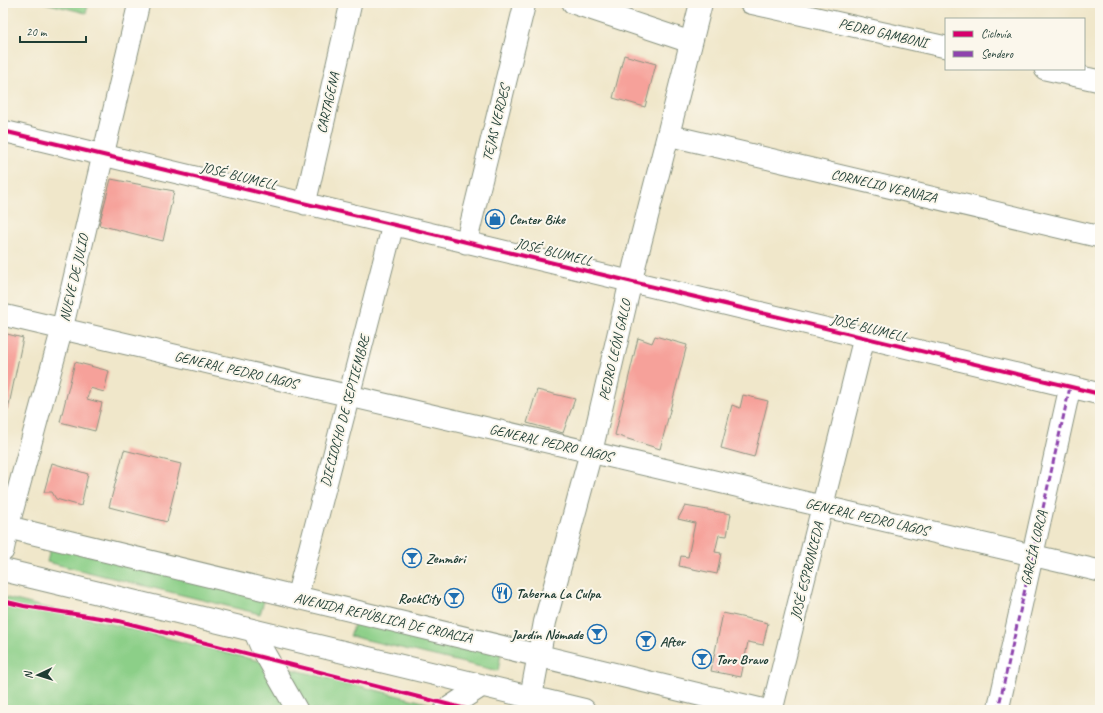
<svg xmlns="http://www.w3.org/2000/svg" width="1103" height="713" font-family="Caveat,sans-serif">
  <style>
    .green { fill: #8ccf88; stroke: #56865e }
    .building { fill: #f6a19a }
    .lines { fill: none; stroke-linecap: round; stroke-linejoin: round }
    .street-casing { stroke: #88927f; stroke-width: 23 }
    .secondary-casing { stroke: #88927f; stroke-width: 24 }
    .highway-casing { stroke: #88927f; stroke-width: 24 }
    .street { stroke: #fff; stroke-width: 21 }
    .secondary { stroke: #fff; stroke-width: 22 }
    .highway { stroke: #fff; stroke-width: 22 }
    .quiet { stroke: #8e44ad; stroke-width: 3; stroke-dasharray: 6 3; stroke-linecap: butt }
    .cycleway-casing { stroke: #fbf7ec; stroke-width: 6 }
    .cycleway { stroke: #d6006c; stroke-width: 4 }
    .labels { text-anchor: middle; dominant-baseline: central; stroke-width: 4; stroke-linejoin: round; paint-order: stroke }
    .street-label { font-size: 14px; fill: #1f3d34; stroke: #fbf7ec }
    .poi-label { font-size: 14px; font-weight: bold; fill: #1f3d34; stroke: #fbf7ec; text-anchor: start }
  </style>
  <rect width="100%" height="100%" fill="#fbf7ec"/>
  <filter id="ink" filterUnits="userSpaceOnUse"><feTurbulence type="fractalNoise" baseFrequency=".025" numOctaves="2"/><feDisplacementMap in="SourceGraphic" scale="8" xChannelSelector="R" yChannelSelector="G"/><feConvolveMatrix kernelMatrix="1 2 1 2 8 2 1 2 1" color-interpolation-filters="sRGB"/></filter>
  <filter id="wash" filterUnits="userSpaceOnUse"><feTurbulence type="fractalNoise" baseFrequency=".012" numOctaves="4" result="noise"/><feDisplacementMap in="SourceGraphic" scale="16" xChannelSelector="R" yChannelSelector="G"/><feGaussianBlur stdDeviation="0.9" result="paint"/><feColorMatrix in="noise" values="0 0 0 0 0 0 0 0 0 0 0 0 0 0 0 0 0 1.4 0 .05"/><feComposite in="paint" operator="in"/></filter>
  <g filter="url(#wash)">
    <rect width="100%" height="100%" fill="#f0e7ca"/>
    <path class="green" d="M45,3H89L86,13Z
      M51,545L265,598L260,614L47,562Z
      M3,597L455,710H3Z
      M356,620L501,653L498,671L350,636Z"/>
    <g id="blocks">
      <path class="building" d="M624,55L656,64L645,107L613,98Z
        M111,179L174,191L163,241L99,225Z
        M3,333L23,338L8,410L3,409Z
        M655,336L687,345L660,449L615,435L638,338L652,343Z
        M75,362L109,371L104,392L90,388L87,399L102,403L95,431L60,422Z
        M537,390L575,399L563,433L527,423Z
        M743,395L768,401L754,457L721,448L732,405L740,408Z
        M124,450L181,464L167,522L109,507Z
        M52,463L88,474L81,506L56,499L52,492H44Z
        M685,506L731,514L727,536L719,535L715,552L721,553L717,574L679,566L681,556L688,557L695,523L678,519Z
        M723,613L768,623L763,645L748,642L741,677L711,671Z"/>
    </g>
  </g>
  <g filter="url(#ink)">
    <use href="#blocks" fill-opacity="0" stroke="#88927f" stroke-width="1"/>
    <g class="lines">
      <defs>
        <path id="street" d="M573,3L690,42
          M750,3L946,47
          M1045,69L1100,81
          M3,131L1100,394
          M668,135L1100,237
          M305,204L351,3
          M466,243L525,3
          M3,315L1100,571
          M3,551L8,527L62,329L139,3
          M297,597L393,225
          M254,631L261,647L297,710
          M445,710L482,686
          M772,710L864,338
          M998,710L1070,387"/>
        <path id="secondary" d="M531,697L545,622L591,452L635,263L668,135L701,3"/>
        <path id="highway" d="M3,526L763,710
          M3,570L584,710"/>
      </defs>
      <use href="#street" class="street-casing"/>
      <use href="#secondary" class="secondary-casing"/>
      <use href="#highway" class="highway-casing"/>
      <use href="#street" class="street"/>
      <use href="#secondary" class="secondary"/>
      <use href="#highway" class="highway"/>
      <path class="quiet" d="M998,710L1070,387"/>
      <defs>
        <path id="cycleway" d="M3,131L1100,394
          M3,601L24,606L119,621L470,710"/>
      </defs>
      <use href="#cycleway" class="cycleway-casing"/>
      <use href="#cycleway" class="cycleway"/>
    </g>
  </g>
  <defs>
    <symbol id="shop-ring" viewBox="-11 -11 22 22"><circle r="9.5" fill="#fbf7ec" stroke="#1f6fb2" stroke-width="1.5"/><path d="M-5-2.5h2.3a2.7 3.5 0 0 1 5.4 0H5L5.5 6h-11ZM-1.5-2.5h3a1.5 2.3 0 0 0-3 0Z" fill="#1f6fb2"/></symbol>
    <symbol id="bar-ring" viewBox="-11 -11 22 22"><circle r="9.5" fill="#fbf7ec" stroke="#1f6fb2" stroke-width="1.5"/><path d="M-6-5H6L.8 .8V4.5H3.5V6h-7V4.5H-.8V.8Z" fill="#1f6fb2"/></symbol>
    <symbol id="restaurant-ring" viewBox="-11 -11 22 22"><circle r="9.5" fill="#fbf7ec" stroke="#1f6fb2" stroke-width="1.5"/><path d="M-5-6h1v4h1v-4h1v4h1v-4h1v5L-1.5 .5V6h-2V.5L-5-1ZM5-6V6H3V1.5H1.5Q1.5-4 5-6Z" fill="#1f6fb2"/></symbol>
  </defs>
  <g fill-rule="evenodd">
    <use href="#shop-ring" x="484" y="208" width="22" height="22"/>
    <use href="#bar-ring" x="401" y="547" width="22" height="22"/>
    <use href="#restaurant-ring" x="491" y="582" width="22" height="22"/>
    <use href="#bar-ring" x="443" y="587" width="22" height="22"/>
    <use href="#bar-ring" x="586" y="623" width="22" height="22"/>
    <use href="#bar-ring" x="635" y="630" width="22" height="22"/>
    <use href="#bar-ring" x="691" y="648" width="22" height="22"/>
  </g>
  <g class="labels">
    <g class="street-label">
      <text transform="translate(883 33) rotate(13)">PEDRO GAMBONI</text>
      <text transform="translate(328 103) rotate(-77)">CARTAGENA</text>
      <text transform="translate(496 123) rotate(-76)">TEJAS VERDES</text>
      <text transform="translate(239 176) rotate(14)">JOSÉ BLUMELL</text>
      <text transform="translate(884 186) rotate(13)">CORNELIO VERNAZA</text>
      <text transform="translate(554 252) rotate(14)">JOSÉ BLUMELL</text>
      <text transform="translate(74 278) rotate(-77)">NUEVE DE JULIO</text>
      <text transform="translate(869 328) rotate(14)">JOSÉ BLUMELL</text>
      <text transform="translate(615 350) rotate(-77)">PEDRO LEÓN GALLO</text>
      <text transform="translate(236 370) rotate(13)">GENERAL PEDRO LAGOS</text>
      <text transform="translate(345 411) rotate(-75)">DIECIOCHO DE SEPTIEMBRE</text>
      <text transform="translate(551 443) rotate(13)">GENERAL PEDRO LAGOS</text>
      <text transform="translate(867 517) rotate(13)">GENERAL PEDRO LAGOS</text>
      <text transform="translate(1034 548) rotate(-77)">GARCÍA LORCA</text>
      <text transform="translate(807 571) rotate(-76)">JOSÉ ESPRONCEDA</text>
      <text transform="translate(383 618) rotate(13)">AVENIDA REPÚBLICA DE CROACIA</text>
    </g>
    <g class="poi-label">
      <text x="509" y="219">Center Bike</text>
      <text x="426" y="558">Zenmôri</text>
      <text x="516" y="593">Taberna La Culpa</text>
      <text x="440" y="598" text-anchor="end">RockCity</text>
      <text x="583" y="634" text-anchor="end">Jardín Nómade</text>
      <text x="660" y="641">After</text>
      <text x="716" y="659">Toro Bravo</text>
    </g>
  </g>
  <rect width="1103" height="713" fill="none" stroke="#fbf7ec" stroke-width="16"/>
  <rect x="945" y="18" width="140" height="52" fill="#fbf7ec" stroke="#a3ada2"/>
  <rect x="953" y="31" width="20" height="6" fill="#d6006c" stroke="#a3ada2"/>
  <text x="981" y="38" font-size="12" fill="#1f3d34">Ciclovía</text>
  <rect x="953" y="51" width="20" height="6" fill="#8e44ad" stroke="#a3ada2"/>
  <text x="981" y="58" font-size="12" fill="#1f3d34">Sendero</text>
  <g transform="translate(38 675) rotate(266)" stroke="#fbf7ec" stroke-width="3" paint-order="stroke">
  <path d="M0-3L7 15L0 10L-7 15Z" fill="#1f3d34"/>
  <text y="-6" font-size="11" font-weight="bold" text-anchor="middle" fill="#1f3d34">N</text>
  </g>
  <path d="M20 36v6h66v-6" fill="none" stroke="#1f3d34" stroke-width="2"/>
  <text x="26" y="36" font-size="12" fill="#1f3d34" stroke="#fbf7ec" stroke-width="3" paint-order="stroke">20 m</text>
</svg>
